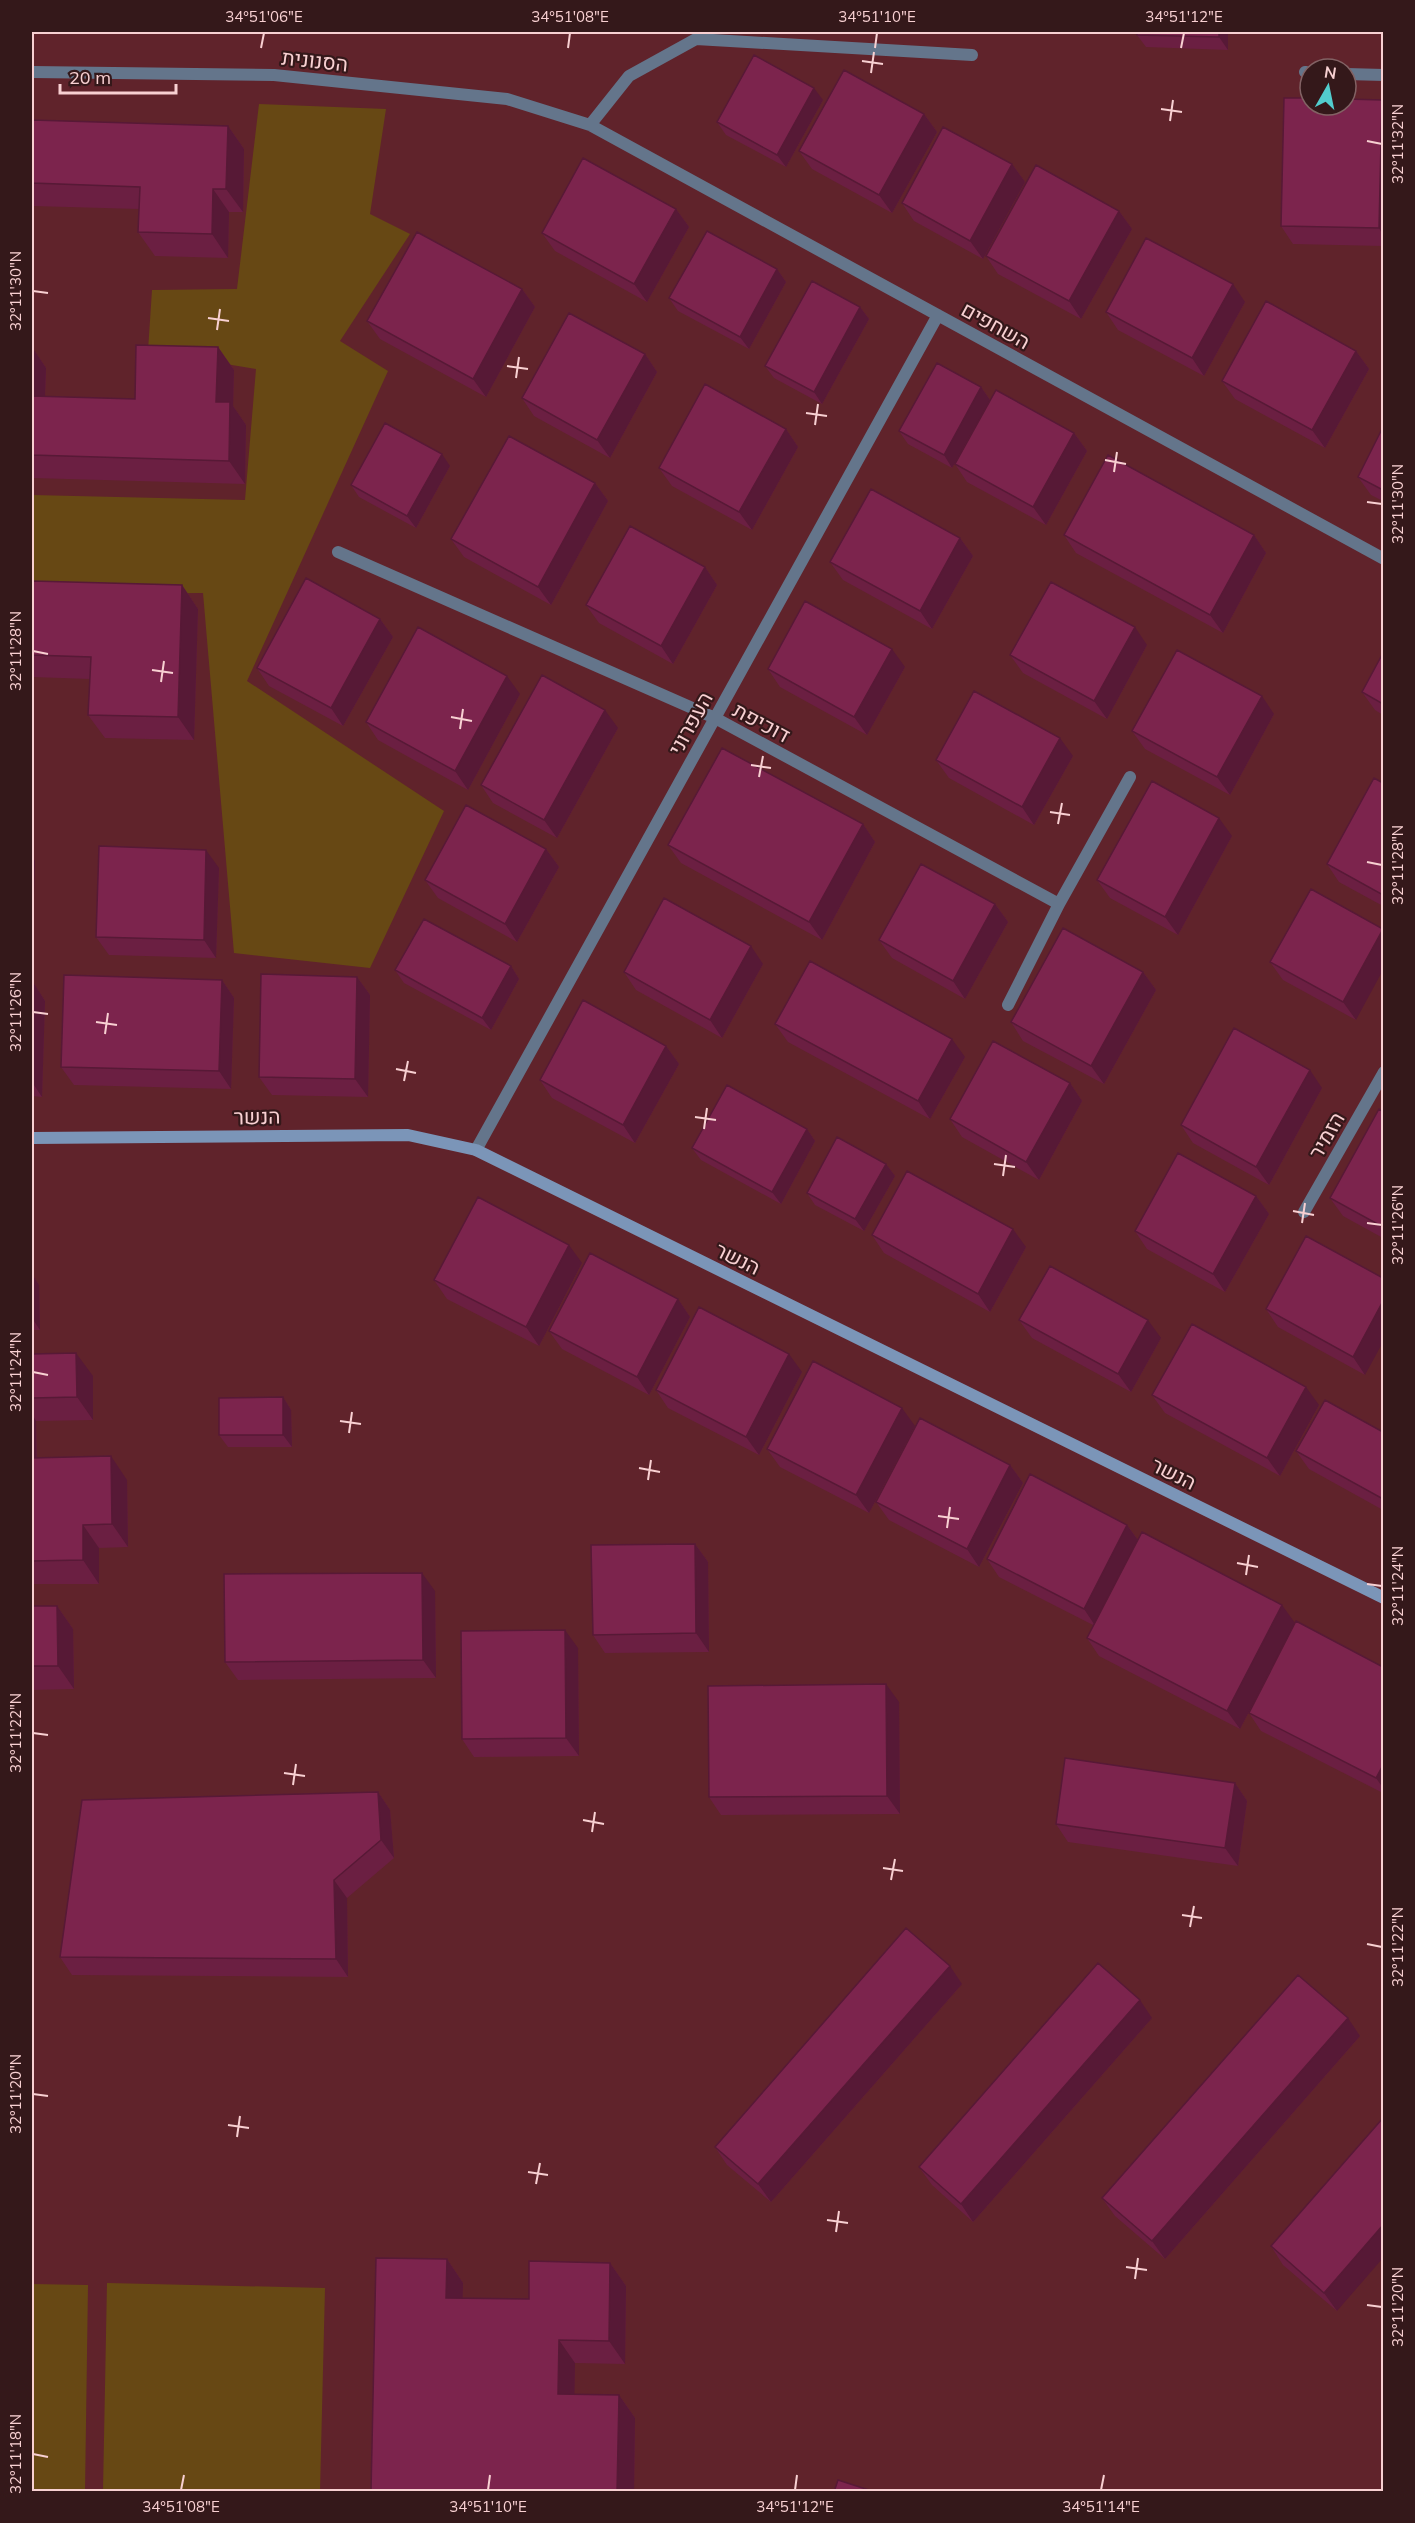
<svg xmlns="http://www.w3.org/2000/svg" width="1415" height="2523" font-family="Mulish,Heebo,sans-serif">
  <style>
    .green { fill: #674814 }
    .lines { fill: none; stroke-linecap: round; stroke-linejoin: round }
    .street { stroke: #64758b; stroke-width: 12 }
    .secondary { stroke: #7b95b8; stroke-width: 12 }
    .wall { fill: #6b1f42 }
    .shaded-wall { fill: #571936 }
    .building { fill: #7c244d; stroke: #571936; stroke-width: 1.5 }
    .ticks { fill: none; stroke: #f8d0d2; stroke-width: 2 }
    .labels { text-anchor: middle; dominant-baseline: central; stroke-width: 4.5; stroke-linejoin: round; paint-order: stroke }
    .street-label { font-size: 21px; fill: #f8d0d2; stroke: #34181a }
    .neatline { fill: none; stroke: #f8d0d2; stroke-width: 2 }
    .ticks-label { font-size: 15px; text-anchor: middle; fill: #f8d0d2 }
  </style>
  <rect width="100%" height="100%" fill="#60232b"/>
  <path class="green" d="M259,104L386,109L370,214L410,234L340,341L388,371L247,681L444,811L370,968L234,953L203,593L32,594V495L245,500L256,369L148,351L152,290L237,289Z
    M107,2283L325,2288L320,2491H103Z
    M32,2284L88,2285L85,2491H32Z"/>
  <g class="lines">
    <path class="street" d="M32,72L274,75L507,99L590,125L1384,559
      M1305,72L1310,73
      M1346,74L1384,75
      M590,125L629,76L696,39L972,55
      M338,552L715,718L1059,904
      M1008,1005L1059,904L1130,777
      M476,1150L938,315
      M1304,1212L1384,1072"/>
    <path class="secondary" d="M32,1138L408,1135L476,1150L1384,1598"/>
  </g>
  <path class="wall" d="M1228,32V50L1146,47L1137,35Z
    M823,100L786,167L726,135L717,122Z
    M1383,102V246L1293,244L1281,226Z
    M924,114L937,132L892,213L812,169L799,151Z
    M32,120L228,126L244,149L243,212H229L228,258L155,256L138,232L139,209L33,206L32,252Z
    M1012,164L1025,182L983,259L914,221L902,203Z
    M676,209L689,227L647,302L555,251L542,233Z
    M1119,211L1132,229L1081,319L998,274L986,256Z
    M777,269L786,282L749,349L678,311L669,298Z
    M522,289L535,307L486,397L380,339L367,321Z
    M1245,302L1204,376L1118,330L1106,312Z
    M860,307L869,319L822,404L774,378L765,366Z
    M32,347L46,368L45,397L135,399L218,347L234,370L233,406L246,425L245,484L32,478Z
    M1356,351L1369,369L1325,448L1235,399L1222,381Z
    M645,354L657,372L610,458L534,416L522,398Z
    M981,387L990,400L952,468L908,444L899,431Z
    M1383,427V501L1371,495L1358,477Z
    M786,429L798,447L752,530L672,486L659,468Z
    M1074,433L1087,451L1046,525L967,482L955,464Z
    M450,466L416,528L359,497L351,485Z
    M595,483L608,501L551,605L464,557L451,539Z
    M1064,535H1254L1266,553L1223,633L1076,553Z
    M960,538L973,556L932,629L843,580L830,562Z
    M705,567L717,585L673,664L599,623L586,605Z
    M32,581L182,585L198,609L194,740L105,738L88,715L90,679L32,677Z
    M380,619L393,637L343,726L269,686L257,668Z
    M1147,645L1107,719L1023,673L1010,655Z
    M1383,653V715L1375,710L1362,692Z
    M905,667L867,735L780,687L768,669Z
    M520,694L468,790L378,740L366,722Z
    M1274,714L1230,795L1145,749L1132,731Z
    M618,728L557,838L493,803L481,785Z
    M1073,756L1034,825L949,778L936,760Z
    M1383,783V906L1339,882L1327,864Z
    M863,824L875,842L822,940L681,863L668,845Z
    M1232,836L1178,935L1110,898L1097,880Z
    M546,849L559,867L517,942L438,898L425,880Z
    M219,868L216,958L109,955L96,937Z
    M1311,889L1356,1020L1283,980L1270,962Z
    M995,904L1008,922L965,999L892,958L879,940Z
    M763,964L722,1038L636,990L624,972Z
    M511,966L519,979L491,1030L404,983L395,970Z
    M1143,972L1156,990L1104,1084L1023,1041L1011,1022Z
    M357,977L370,995L368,1097L272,1095L259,1077Z
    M222,980L234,998L231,1089L74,1085L61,1067Z
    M32,982H33L45,1001L42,1097L32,1096Z
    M775,1024L965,1057L930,1119L788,1042Z
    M666,1046L679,1064L635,1143L552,1098L540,1080Z
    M1070,1083L1082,1101L1039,1180L962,1137L950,1119Z
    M1322,1088L1269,1185L1193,1143L1181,1125Z
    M1383,1112V1238L1343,1216L1330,1198Z
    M807,1129L815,1141L781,1204L701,1160L692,1148Z
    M886,1164L895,1176L864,1231L815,1205L807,1193Z
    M1256,1196L1269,1214L1225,1292L1147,1249L1135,1231Z
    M872,1235L1026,1247L990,1312L884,1253Z
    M1306,1236L1365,1375L1278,1327L1266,1309Z
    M582,1263L539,1346L447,1299L434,1280Z
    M32,1274L39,1285L40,1330H32Z
    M678,1299L690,1317L649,1395L562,1349L549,1331Z
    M1019,1320L1161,1338L1131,1392L1032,1338Z
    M32,1354L93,1376V1420L36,1421L37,1457L127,1480L128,1547L99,1548V1584H32Z
    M802,1372L759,1455L668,1408L656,1390Z
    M1152,1395L1319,1405L1280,1476L1165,1413Z
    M283,1397L291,1410L292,1447H228L219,1435Z
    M915,1426L869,1513L780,1467L767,1449Z
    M1383,1432V1510L1309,1469L1296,1451Z
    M1010,1465L1023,1483L979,1567L889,1520L876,1502Z
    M1127,1525L1138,1540L1295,1623L1240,1729L1099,1656L1087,1638L1093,1625L999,1577L987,1559Z
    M695,1544L708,1562L709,1652L605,1653L593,1635Z
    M435,1591L436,1678L238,1680L225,1662Z
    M32,1606H57L73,1629L74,1689L32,1690Z
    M578,1648L579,1756L474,1757L462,1739Z
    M1383,1667V1793L1261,1731L1249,1713Z
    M899,1702L900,1814L721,1815L709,1797Z
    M1235,1783L1247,1801L1238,1866L1068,1842L1056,1824Z
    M378,1792L390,1810L394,1858L347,1898L348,1977L72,1975L60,1957Z
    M962,1984L771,2202L727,2165L715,2147Z
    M1152,2018L973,2222L932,2185L919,2167Z
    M1360,2036L1165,2259L1115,2216L1102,2198Z
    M1383,2118L1337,2311L1283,2265L1271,2246Z
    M447,2259L463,2283L462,2298L529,2299L610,2263L626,2286L625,2364L575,2363L574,2394L619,2395L635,2418L634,2492H371Z"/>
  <path class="shaded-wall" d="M1219,32H1228V50L1219,37Z
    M814,88L823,100L786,167L777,155Z
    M1382,100L1383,102V235L1379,228Z
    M924,114L937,132L892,213L879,195Z
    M228,126L244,149L243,212L226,189Z
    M1012,164L1025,182L983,259L970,241Z
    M213,189L229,212L228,258L212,234Z
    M32,204L33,206L32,252Z
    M676,209L689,227L647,302L634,284Z
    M1119,211L1132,229L1081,319L1069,301Z
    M777,269L786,282L749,349L740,337Z
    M1233,284L1245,302L1204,376L1192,358Z
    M522,289L535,307L486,397L473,379Z
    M860,307L869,319L822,404L814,392Z
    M32,347L46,368L44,419L32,401Z
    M218,347L234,370L233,406L246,425L245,484L229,461L216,402Z
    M1356,351L1369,369L1325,448L1312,430Z
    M645,354L657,372L610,458L597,440Z
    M981,387L990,400L952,468L944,455Z
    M786,429L798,447L752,530L739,512Z
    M1074,433L1087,451L1046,525L1033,507Z
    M442,454L450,466L416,528L407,516Z
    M595,483L608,501L551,605L538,587Z
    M1254,535L1266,553L1223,633L1210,615Z
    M960,538L973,556L932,629L920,611Z
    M705,567L717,585L673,664L661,646Z
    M182,585L198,609L194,740L178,717Z
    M380,619L393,637L343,726L331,708Z
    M1135,627L1147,645L1107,719L1094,701Z
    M892,649L905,667L867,735L854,717Z
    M507,676L520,694L468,790L455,771Z
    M1262,696L1274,714L1230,795L1217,777Z
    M605,710L618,728L557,838L544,820Z
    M1060,738L1073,756L1034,825L1022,807Z
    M1219,818L1232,836L1178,935L1165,917Z
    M863,824L875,842L822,940L809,922Z
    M546,849L559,867L517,942L505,924Z
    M206,850L219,868L216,958L204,940Z
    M32,856L35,861L32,960Z
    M995,904L1008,922L965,999L953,981Z
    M1383,930V970L1356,1020L1343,1002Z
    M751,946L763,964L722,1038L710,1020Z
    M511,966L519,979L491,1030L482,1018Z
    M1143,972L1156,990L1104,1084L1091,1066Z
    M357,977L370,995L368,1097L355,1079Z
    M222,980L234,998L231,1089L219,1071Z
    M33,982L45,1001L42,1097L32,1082V1018Z
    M952,1039L965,1057L930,1119L918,1101Z
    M666,1046L679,1064L635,1143L623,1125Z
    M1310,1070L1322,1088L1269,1185L1256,1167Z
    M1070,1083L1082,1101L1039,1180L1026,1162Z
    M807,1129L815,1141L781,1204L772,1192Z
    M886,1164L895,1176L864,1231L855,1219Z
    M1256,1196L1269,1214L1225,1292L1213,1274Z
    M1013,1229L1026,1247L990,1312L978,1294Z
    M569,1245L582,1263L539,1346L526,1327Z
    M32,1274L39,1285L40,1330L32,1318Z
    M678,1299L690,1317L649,1395L637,1377Z
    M1383,1301V1342L1365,1375L1353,1357Z
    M1148,1320L1161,1338L1131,1392L1118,1374Z
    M76,1353L93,1376V1420L77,1397Z
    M789,1354L802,1372L759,1455L746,1437Z
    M1306,1387L1319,1405L1280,1476L1267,1458Z
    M283,1397L291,1410L292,1447L283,1435Z
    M902,1408L915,1426L869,1513L856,1495Z
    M32,1414L36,1421L37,1481L32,1473Z
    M111,1456L127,1480L128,1547L112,1524Z
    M1010,1465L1023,1483L979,1567L967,1549Z
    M83,1525L99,1548V1584L83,1560Z
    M1127,1525L1140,1543L1096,1627L1084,1609Z
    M695,1544L708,1562L709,1652L696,1633Z
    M422,1573L435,1591L436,1678L423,1660Z
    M1282,1605L1295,1623L1240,1729L1227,1711Z
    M57,1606L73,1629L74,1689L58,1666Z
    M565,1630L578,1648L579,1756L566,1738Z
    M886,1684L899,1702L900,1814L887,1796Z
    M1383,1765V1788L1376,1778Z
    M1235,1783L1247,1801L1238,1866L1225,1848Z
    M378,1792L390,1810L394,1858L381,1840Z
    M334,1880L347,1898L348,1977L336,1959Z
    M950,1966L962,1984L771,2202L758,2184Z
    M1140,2000L1152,2018L973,2222L961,2204Z
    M1348,2018L1360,2036L1165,2259L1152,2241Z
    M1383,2225V2258L1337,2311L1324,2293Z
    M447,2259L463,2283L462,2321L446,2298Z
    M610,2263L626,2286L625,2364L609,2341Z
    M559,2340L575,2363L574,2417L558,2394Z
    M619,2395L635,2418L634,2492H617Z"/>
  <path class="building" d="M1137,32H1219V37L1137,35Z
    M754,55L814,88L777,155L717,122Z
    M844,70L924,114L879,195L799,151Z
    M1284,98H1310V105H1346V99L1382,100L1379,228L1281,226Z
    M32,120L228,126L226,189H213L212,234L138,232L140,187L32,183Z
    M943,127L1012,164L970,241L902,203Z
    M583,158L676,209L634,284L542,233Z
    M1036,165L1119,211L1069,301L986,256Z
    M707,231L777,269L740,337L669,298Z
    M417,232L522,289L473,379L367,321Z
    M1146,238L1233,284L1192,358L1106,312Z
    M812,281L860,307L814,392L765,366Z
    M1266,301L1356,351L1312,430L1222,381Z
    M569,313L645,354L597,440L522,398Z
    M136,345L218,347L216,402H230L229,461L32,455V396L135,399Z
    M937,363L981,387L944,455L899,431Z
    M705,384L786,429L739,512L659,468Z
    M996,390L1074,433L1033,507L955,464Z
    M385,423L442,454L407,516L351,485Z
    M1383,427V490L1358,477Z
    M509,436L595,483L538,587L451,539Z
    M1108,455L1254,535L1210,615L1064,535Z
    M871,489L960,538L920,611L830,562Z
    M630,526L705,567L661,646L586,605Z
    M306,578L380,619L331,708L257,668Z
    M32,581L182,585L178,717L88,715L91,657L32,655Z
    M1051,582L1135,627L1094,701L1010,655Z
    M805,601L892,649L854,717L768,669Z
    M418,627L507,676L455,771L366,722Z
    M1177,650L1262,696L1217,777L1132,731Z
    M1383,653V704L1362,692Z
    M542,675L605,710L544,820L481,785Z
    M974,691L1060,738L1022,807L936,760Z
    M722,748L863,824L809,922L668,845Z
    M1374,778L1383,783V895L1327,864Z
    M1152,781L1219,818L1165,917L1097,880Z
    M466,805L546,849L505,924L425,880Z
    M99,846L206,850L204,940L96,937Z
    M921,864L995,904L953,981L879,940Z
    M1311,889L1383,929L1343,1002L1270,962Z
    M664,898L751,946L710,1020L624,972Z
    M424,919L511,966L482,1018L395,970Z
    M1063,928L1143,972L1091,1066L1011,1022Z
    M810,961L952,1039L918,1101L775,1024Z
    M261,974L357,977L355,1079L259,1077Z
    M64,975L222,980L219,1071L61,1067Z
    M32,982H33L32,1018Z
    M583,1000L666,1046L623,1125L540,1080Z
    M1234,1028L1310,1070L1256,1167L1181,1125Z
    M993,1041L1070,1083L1026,1162L950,1119Z
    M727,1085L807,1129L772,1192L692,1148Z
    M1379,1109L1383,1112V1227L1330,1198Z
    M837,1137L886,1164L855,1219L807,1193Z
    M1178,1153L1256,1196L1213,1274L1135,1231Z
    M907,1171L1013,1229L978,1294L872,1235Z
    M478,1197L569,1245L526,1327L434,1280Z
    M1306,1236L1383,1278V1301L1353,1357L1266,1309Z
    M590,1253L678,1299L637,1377L549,1331Z
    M1050,1266L1148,1320L1118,1374L1019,1320Z
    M699,1307L789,1354L746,1437L656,1390Z
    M1192,1324L1306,1387L1267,1458L1152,1395Z
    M76,1353L77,1397L32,1398V1354Z
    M813,1361L902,1408L856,1495L767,1449Z
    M283,1397V1435H219V1398Z
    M1325,1400L1383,1432V1499L1296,1451Z
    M920,1418L1010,1465L967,1549L876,1502Z
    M111,1456L112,1524L83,1525V1560L32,1561V1458Z
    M1030,1474L1127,1525L1084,1609L987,1559Z
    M1142,1532L1282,1605L1227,1711L1087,1638Z
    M695,1544L696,1633L593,1635L591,1545Z
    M422,1573L423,1660L225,1662L224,1574Z
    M32,1606H57L58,1666H32Z
    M1296,1621L1383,1667V1765L1376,1778L1249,1713Z
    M565,1630L566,1738L462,1739L461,1631Z
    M886,1684L887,1796L709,1797L708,1686Z
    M1065,1758L1235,1783L1225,1848L1056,1824Z
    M378,1792L381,1840L334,1880L336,1959L60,1957L82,1800Z
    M906,1928L950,1966L758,2184L715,2147Z
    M1098,1963L1140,2000L961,2204L919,2167Z
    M1298,1975L1348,2018L1152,2241L1102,2198Z
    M1383,2118V2225L1324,2293L1271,2246Z
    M376,2258L447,2259L446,2298L529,2299V2261L610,2263L609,2341L559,2340L558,2394L619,2395L617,2492H371Z
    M838,2480L875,2492H834Z"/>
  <path class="ticks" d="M261,48L264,33M568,48L570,33M875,48L877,33M1181,48L1184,33M862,61L883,64M871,73L874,52M1161,109L1182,112M1170,121L1173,100M1367,141L1382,144M33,291L48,293M208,318L229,321M217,330L220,309M507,366L528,369M516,378L519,357M806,413L827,416M815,425L818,404M1105,460L1126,464M1114,472L1117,452M1367,502L1382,504M33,651L48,654M152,670L173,673M161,682L164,661M451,717L472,721M460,729L463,709M751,765L771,768M759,777L763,756M1050,812L1070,815M1058,824L1062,803M1367,862L1382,865M33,1012L48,1014M96,1022L117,1025M105,1034L108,1013M396,1069L416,1073M404,1081L408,1061M695,1117L716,1120M704,1129L707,1108M994,1164L1015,1167M1003,1176L1006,1155M1293,1211L1314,1215M1302,1223L1305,1203M1367,1223L1382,1225M33,1372L48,1375M340,1421L361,1424M349,1433L352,1412M639,1468L660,1472M648,1480L651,1460M938,1516L959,1519M947,1528L950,1507M1237,1563L1258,1567M1246,1575L1249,1555M1367,1584L1382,1586M33,1733L48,1735M284,1773L305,1776M293,1785L296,1764M583,1820L604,1824M592,1832L595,1812M883,1868L903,1871M891,1880L895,1859M1182,1915L1202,1918M1190,1927L1194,1906M1367,1944L1382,1947M33,2094L48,2096M228,2125L249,2128M237,2137L240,2116M528,2172L548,2175M536,2184L540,2163M827,2220L848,2223M836,2232L839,2211M1126,2267L1147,2270M1135,2279L1138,2258M1367,2305L1382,2307M33,2454L48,2457M181,2490L184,2475M488,2490L490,2475M795,2490L797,2475M1101,2490L1104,2475"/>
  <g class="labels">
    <g class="street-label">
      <text transform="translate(315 60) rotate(6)">הסנונית</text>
      <text transform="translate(996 325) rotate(29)">השחפים</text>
      <text transform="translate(762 722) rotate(28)">דוכיפת</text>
      <text transform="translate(690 723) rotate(-61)">העפרוני</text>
      <text transform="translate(257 1116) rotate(-1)">הנשר</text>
      <text transform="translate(1326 1135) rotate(-60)">הזמיר</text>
      <text transform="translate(738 1258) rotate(26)">הנשר</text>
      <text transform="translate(1174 1473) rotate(26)">הנשר</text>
    </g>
  </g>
  <rect width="1415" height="2523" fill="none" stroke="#34181a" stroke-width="66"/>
  <g transform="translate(1328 87) rotate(9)"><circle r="28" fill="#34181a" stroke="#826264" stroke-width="1.5"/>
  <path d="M0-4.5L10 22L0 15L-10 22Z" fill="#52cdce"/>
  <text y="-9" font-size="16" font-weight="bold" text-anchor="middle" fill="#f8d0d2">N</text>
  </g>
  <path d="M60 84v9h116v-9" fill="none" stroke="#f8d0d2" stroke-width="3"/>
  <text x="69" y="84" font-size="18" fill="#f8d0d2" stroke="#34181a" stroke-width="4.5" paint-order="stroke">20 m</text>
  <rect x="33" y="33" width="1349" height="2457" class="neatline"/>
  <g class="ticks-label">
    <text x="264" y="22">34°51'06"E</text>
    <text x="570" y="22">34°51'08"E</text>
    <text x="877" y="22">34°51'10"E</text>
    <text x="1184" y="22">34°51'12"E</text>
    <text transform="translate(1398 144) rotate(-90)" y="5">32°11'32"N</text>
    <text transform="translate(16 291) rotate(-90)" y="5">32°11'30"N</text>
    <text transform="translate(1398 504) rotate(-90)" y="5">32°11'30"N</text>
    <text transform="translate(16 651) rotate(-90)" y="5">32°11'28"N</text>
    <text transform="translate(1398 865) rotate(-90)" y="5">32°11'28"N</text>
    <text transform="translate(16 1012) rotate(-90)" y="5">32°11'26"N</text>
    <text transform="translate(1398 1225) rotate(-90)" y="5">32°11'26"N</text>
    <text transform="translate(16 1372) rotate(-90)" y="5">32°11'24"N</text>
    <text transform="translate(1398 1586) rotate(-90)" y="5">32°11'24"N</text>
    <text transform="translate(16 1733) rotate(-90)" y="5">32°11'22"N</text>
    <text transform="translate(1398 1947) rotate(-90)" y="5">32°11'22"N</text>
    <text transform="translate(16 2094) rotate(-90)" y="5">32°11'20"N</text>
    <text transform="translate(1398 2307) rotate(-90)" y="5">32°11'20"N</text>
    <text transform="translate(16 2454) rotate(-90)" y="5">32°11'18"N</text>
    <text x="181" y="2512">34°51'08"E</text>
    <text x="488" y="2512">34°51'10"E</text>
    <text x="795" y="2512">34°51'12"E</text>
    <text x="1101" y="2512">34°51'14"E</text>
  </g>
</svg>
